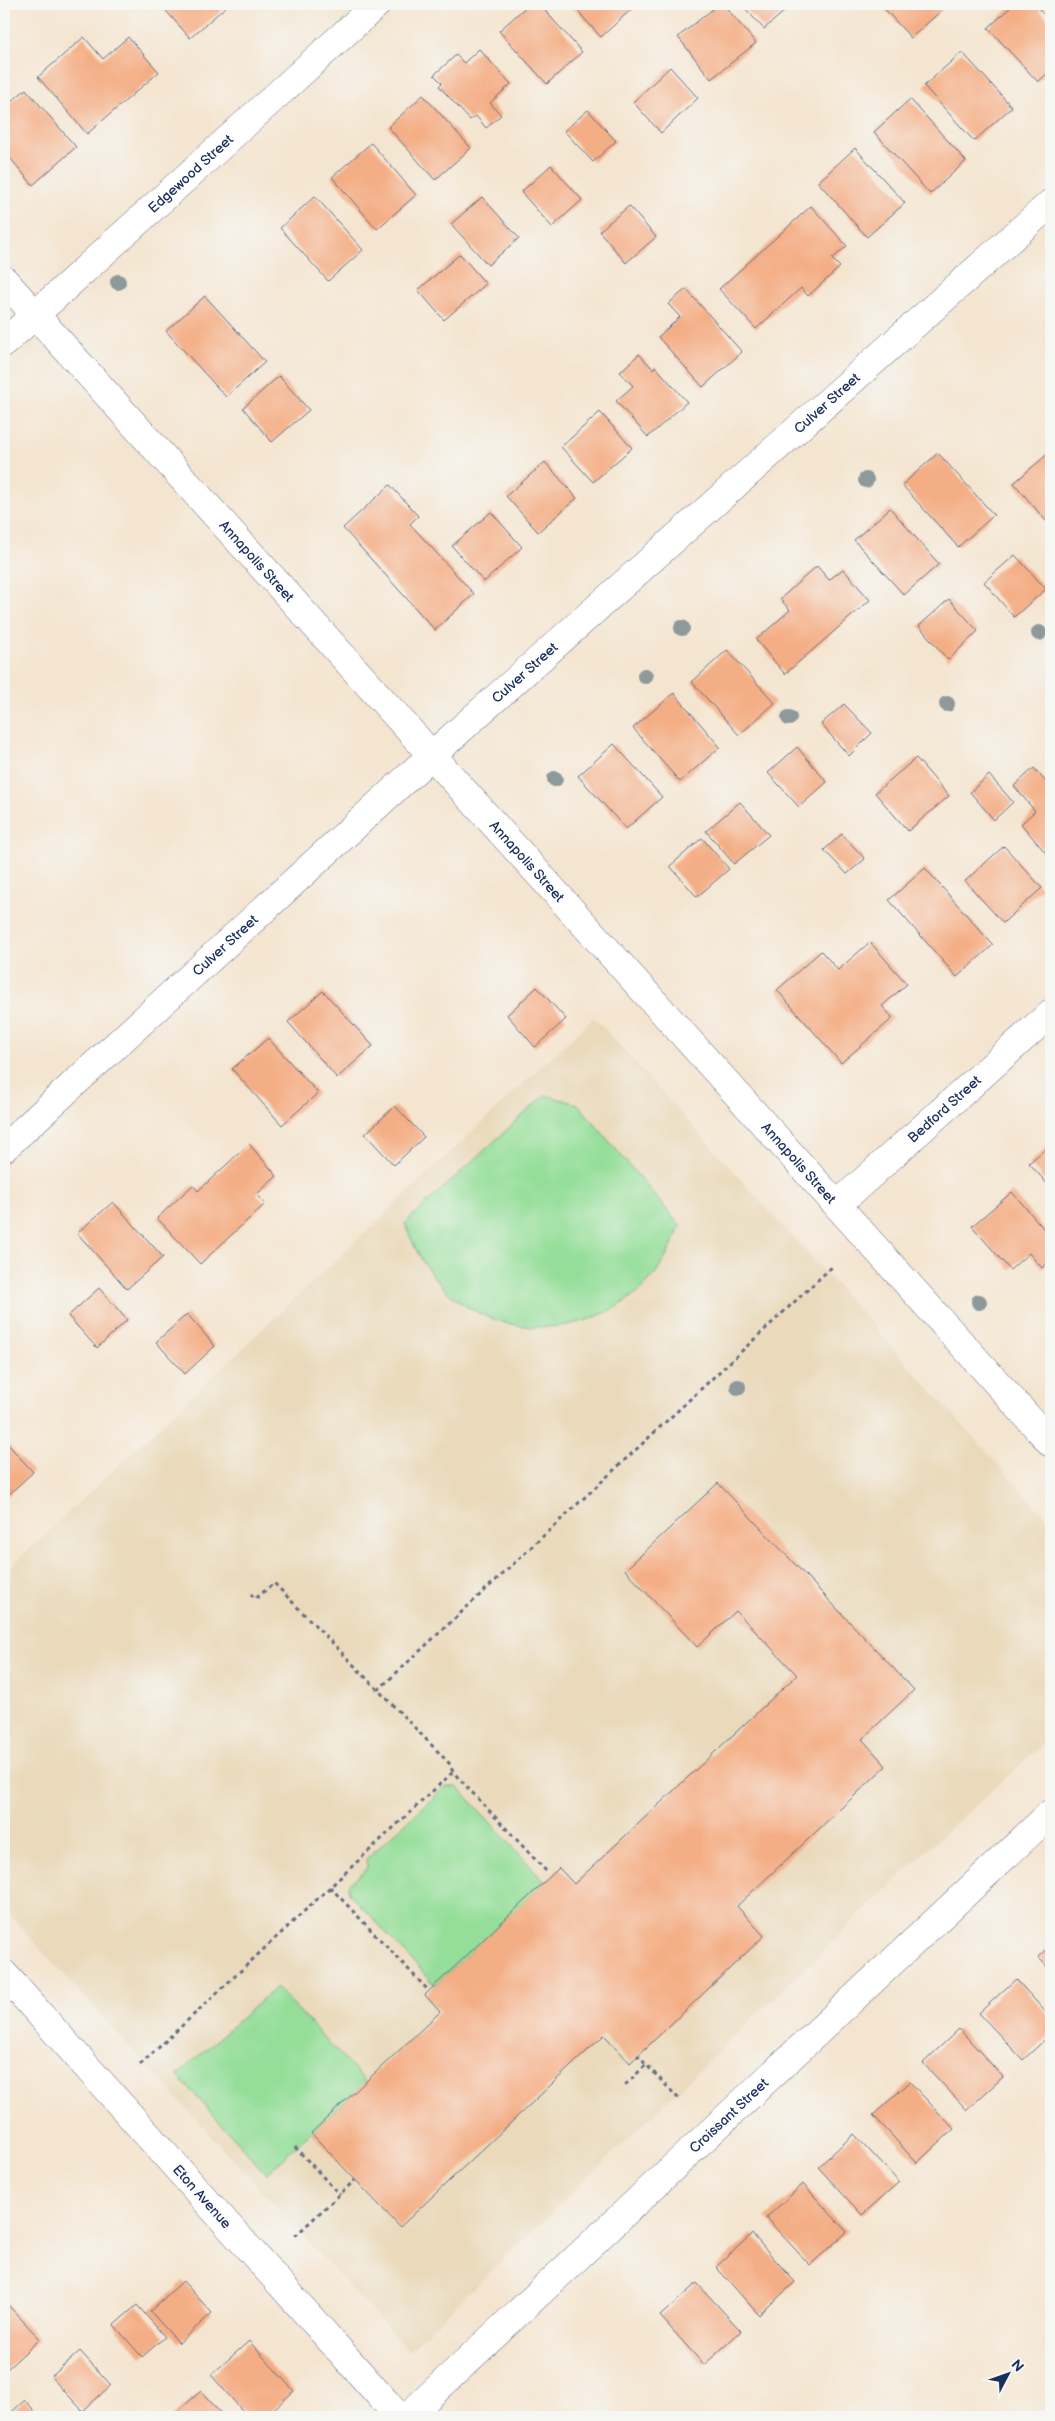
<svg xmlns="http://www.w3.org/2000/svg" width="1055" height="2421" font-family="'Balsamiq Sans',sans-serif">
  <style>
    .built { fill: #ead9ba }
    .green { fill: #94de99; stroke: #58867c }
    .building { fill: #f4ae85 }
    .lines { fill: none; stroke-linecap: round; stroke-linejoin: round }
    .minor-casing { stroke: #676f86; stroke-width: 29 }
    .tertiary-casing { stroke: #676f86; stroke-width: 29 }
    .path { stroke: #676f86; stroke-width: 3; stroke-dasharray: 4 4; stroke-linecap: butt }
    .minor { stroke: #fff; stroke-width: 28 }
    .tertiary { stroke: #fff; stroke-width: 28 }
    .tree { fill: #8d999a }
    .labels { text-anchor: middle; dominant-baseline: central; stroke-width: 4; stroke-linejoin: round; paint-order: stroke }
    .street-label { font-size: 14px; fill: #1b2f5e; stroke: #f6f6f2 }
  </style>
  <rect width="100%" height="100%" fill="#f6f6f2"/>
  <filter id="ink" filterUnits="userSpaceOnUse"><feTurbulence type="fractalNoise" baseFrequency=".02" numOctaves="2"/><feDisplacementMap in="SourceGraphic" scale="10" xChannelSelector="R" yChannelSelector="G"/><feConvolveMatrix kernelMatrix="1 2 1 2 8 2 1 2 1" color-interpolation-filters="sRGB"/></filter>
  <filter id="wash" filterUnits="userSpaceOnUse"><feTurbulence type="fractalNoise" baseFrequency=".0096" numOctaves="4" result="noise"/><feDisplacementMap in="SourceGraphic" scale="20" xChannelSelector="R" yChannelSelector="G"/><feGaussianBlur stdDeviation="1.12" result="paint"/><feColorMatrix in="noise" values="0 0 0 0 0 0 0 0 0 0 0 0 0 0 0 0 0 1.4 0 .05"/><feComposite in="paint" operator="in"/></filter>
  <g filter="url(#wash)">
    <rect width="100%" height="100%" fill="#f4e5d0"/>
    <path class="built" d="M594,1017L1051,1523V1737L948,1830L408,2351L4,1909V1573Z"/>
    <path class="green" d="M545,1095L578,1104L680,1226C674,1240 669,1254 660,1267C610,1339 497,1349 438,1282C422,1264 413,1245 405,1223Z
      M445,1787H458L545,1882L435,1985L349,1893L348,1885L367,1868L366,1859Z
      M276,1987L366,2082L266,2174L177,2075Z"/>
    <g id="blocks">
      <path class="building" d="M160,4H229L190,38Z
        M529,4H539L582,52L547,84L499,31Z
        M571,4H635L636,5L601,37Z
        M719,4H723L756,43L711,79L678,37Z
        M741,4H793L764,29Z
        M880,4H938L943,9L911,38Z
        M1014,4H1034L1051,22V70L1038,82L988,28Z
        M84,37L103,59L128,37L159,72L87,134L38,77Z
        M479,49L511,84L490,103L501,115L486,128L476,116L470,120L439,86L442,83L434,75L456,55L464,63Z
        M962,52L1012,107L974,141L924,86Z
        M670,67L698,98L661,133L633,102Z
        M26,89L76,147L33,185L4,151V108Z
        M423,95L471,148L435,180L388,127Z
        M910,99L966,161L930,194L874,132Z
        M588,110L616,141L593,162L564,131Z
        M371,143L416,195L377,229L332,177Z
        M855,148L905,203L867,237L818,182Z
        M551,165L582,200L552,227L521,192Z
        M315,196L363,250L328,281L280,228Z
        M482,197L519,238L488,265L451,224Z
        M629,206L656,237L626,263L599,231Z
        M811,206L847,246L832,259L840,267L808,296L801,288L756,329L719,289Z
        M460,254L486,284L444,320L418,290Z
        M686,289L742,352L703,387L658,337L680,317L668,304Z
        M205,296L265,362L226,397L166,331Z
        M639,354L653,369L655,366L687,402L648,437L616,401L633,386L620,372Z
        M279,376L309,410L272,442L243,408Z
        M600,412L632,448L593,482L561,447Z
        M1051,451V517L1046,521L1014,483Z
        M938,453L994,515L958,547L902,485Z
        M545,462L577,498L538,532L506,496Z
        M390,485L418,516L410,524L474,594L435,630L343,528Z
        M890,508L939,564L904,595L854,540Z
        M491,512L522,547L484,582L452,546Z
        M1015,555L1046,589L1014,617L984,582Z
        M817,566L829,580L843,569L870,600L785,674L756,640L790,610L780,599Z
        M949,599L978,631L948,660L919,626Z
        M727,650L775,703L739,735L692,682Z
        M674,693L720,747L680,782L633,728Z
        M844,704L872,733L849,756L821,724Z
        M614,744L662,797L626,829L578,776Z
        M797,747L827,782L799,807L768,773Z
        M916,758L949,796L908,831L875,793Z
        M1034,768L1051,788V859L1021,824L1035,811L1014,786Z
        M989,775L1013,802L994,820L970,792Z
        M740,802L769,835L734,864L706,831Z
        M842,834L865,859L847,874L824,850Z
        M702,838L729,869L697,897L670,866Z
        M1004,846L1042,888L1003,923L965,881Z
        M925,868L993,945L957,977L889,900Z
        M870,942L907,984L882,1006L893,1018L841,1063L777,990L821,951L838,970Z
        M537,987L566,1019L535,1047L507,1015Z
        M323,991L373,1046L337,1078L288,1022Z
        M268,1038L318,1093L282,1125L232,1069Z
        M395,1106L424,1137L394,1165L365,1134Z
        M249,1144L277,1176L257,1194L265,1204L200,1264L157,1218L193,1185L198,1191Z
        M1051,1144V1188L1029,1163Z
        M1012,1192L1051,1237V1260L1042,1268L1029,1253L1010,1270L972,1226Z
        M113,1202L163,1257L127,1289L77,1233Z
        M99,1288L127,1320L97,1348L68,1316Z
        M187,1314L215,1346L185,1374L156,1342Z
        M5,1441L33,1472L4,1499V1442Z
        M718,1483L914,1690L862,1739L886,1766L737,1906L764,1936L630,2063L604,2035L400,2227L311,2133L440,2012L425,1995L429,1991L559,1868L574,1884L797,1675L736,1611L697,1647L625,1570Z
        M1051,1945V1971L1038,1957Z
        M1016,1979L1051,2018V2034L1023,2060L979,2013Z
        M959,2029L1003,2077L967,2110L923,2063Z
        M910,2082L954,2129L917,2163L873,2115Z
        M854,2134L899,2182L862,2215L818,2167Z
        M803,2184L847,2232L810,2265L766,2218Z
        M752,2234L795,2282L759,2315L716,2267Z
        M183,2281L212,2313L179,2343L150,2311Z
        M697,2283L741,2331L704,2365L660,2316Z
        M8,2305L40,2339L6,2370L4,2367V2309Z
        M137,2305L165,2337L142,2357L114,2325Z
        M249,2341L294,2391L265,2417H248L211,2375Z
        M80,2351L111,2385L83,2411L51,2377Z
        M201,2391L224,2417H171Z
        M25,2400L40,2417H6Z
        M1051,2407V2417H1041Z"/>
    </g>
  </g>
  <g filter="url(#ink)">
    <use href="#blocks" fill-opacity="0" stroke="#676f86" stroke-width="1"/>
    <g class="lines">
      <defs>
        <g id="minor">
          <path id="s1" d="M4,343L377,4"/>
          <path id="s2" d="M4,1148L432,755L1051,203"/>
          <path id="s3" d="M837,1205L1051,1013"/>
          <path id="s4" d="M4,1974L399,2417"/>
          <path id="s5" d="M407,2417L1051,1813"/>
        </g>
        <g id="tertiary">
          <path id="s6" d="M4,280L1051,1443"/>
        </g>
      </defs>
      <use href="#minor" class="minor-casing"/>
      <use href="#tertiary" class="tertiary-casing"/>
      <path class="path" d="M251,1594L255,1599L274,1583L449,1763L453,1772L547,1872
        M378,1690L834,1265
        M330,1887L429,1991
        M637,2055L679,2099
        M140,2065L453,1772
        M625,2085L646,2065
        M295,2147L340,2195
        M295,2236L355,2180"/>
      <use href="#minor" class="minor"/>
      <use href="#tertiary" class="tertiary"/>
    </g>
    <g class="tree">
      <circle cx="118" cy="282" r="8"/>
      <circle cx="866" cy="480" r="8"/>
      <circle cx="682" cy="628" r="8"/>
      <circle cx="1039" cy="633" r="8"/>
      <circle cx="645" cy="676" r="8"/>
      <circle cx="947" cy="704" r="8"/>
      <circle cx="789" cy="718" r="8"/>
      <circle cx="555" cy="779" r="8"/>
      <circle cx="979" cy="1302" r="8"/>
      <circle cx="738" cy="1387" r="8"/>
    </g>
  </g>
  <g class="labels">
    <g class="street-label">
      <text stroke="none"><textPath href="#s1" startOffset="252">Edgewood Street</textPath></text>
      <text stroke="none"><textPath href="#s2" startOffset="1110">Culver Street</textPath></text>
      <text stroke="none"><textPath href="#s6" startOffset="378">Annapolis Street</textPath></text>
      <text stroke="none"><textPath href="#s2" startOffset="705">Culver Street</textPath></text>
      <text stroke="none"><textPath href="#s6" startOffset="782">Annapolis Street</textPath></text>
      <text stroke="none"><textPath href="#s2" startOffset="300">Culver Street</textPath></text>
      <text stroke="none"><textPath href="#s3" startOffset="144">Bedford Street</textPath></text>
      <text stroke="none"><textPath href="#s6" startOffset="1188">Annapolis Street</textPath></text>
      <text stroke="none"><textPath href="#s5" startOffset="441">Croissant Street</textPath></text>
      <text stroke="none"><textPath href="#s4" startOffset="298">Eton Avenue</textPath></text>
    </g>
  </g>
  <rect width="1055" height="2421" fill="none" stroke="#f6f6f2" stroke-width="20"/>
  <g transform="translate(1008 2374) rotate(49)" stroke="#f6f6f2" stroke-width="4" paint-order="stroke">
  <path d="M0-4L9 19L0 12L-9 19Z" fill="#1b2f5e"/>
  <text y="-8" font-size="14" font-weight="bold" text-anchor="middle" fill="#1b2f5e">N</text>
  </g>
</svg>
